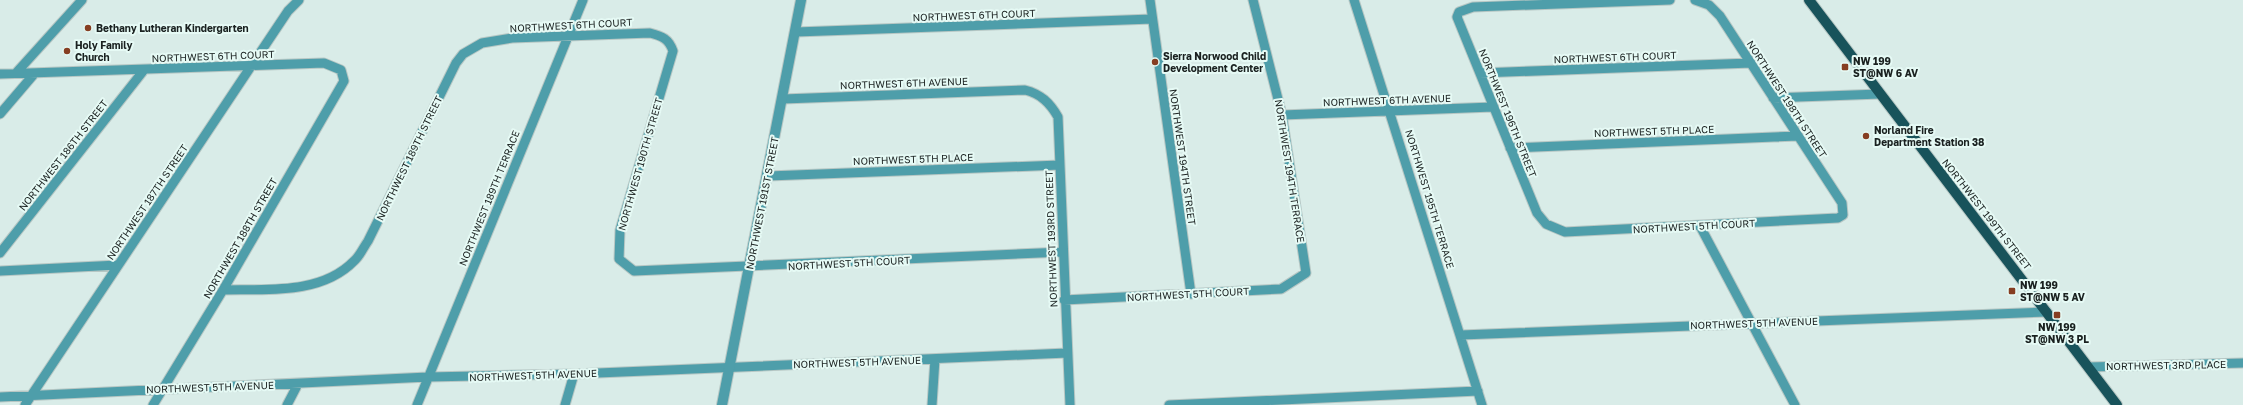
<svg xmlns="http://www.w3.org/2000/svg" width="2243" height="405" font-family="'Golos Text',sans-serif">
  <style>
    .lines { fill: none; stroke-linecap: round; stroke-linejoin: round }
    .minor-casing { stroke: #b7c7c4; stroke-width: 11 }
    .tertiary-casing { stroke: #b7c7c4; stroke-width: 12 }
    .primary-casing { stroke: #b7c7c4; stroke-width: 12 }
    .minor { stroke: #4e9eaa; stroke-width: 9 }
    .tertiary { stroke: #4e9eaa; stroke-width: 10 }
    .primary { stroke: #18535b; stroke-width: 10 }
    .poi-dot { fill: #863e22; stroke: #e6faf5; stroke-width: 1.5 }
    .labels { text-anchor: middle; dominant-baseline: central; stroke-width: 4; stroke-linejoin: round; paint-order: stroke }
    .street-label { font-size: 10px; fill: #1a2120; stroke: #e6faf5 }
    .poi-label { font-size: 10px; font-weight: bold; fill: #1a2120; stroke: #e6faf5; text-anchor: start }
  </style>
  <rect width="100%" height="100%" fill="#d9ece8"/>
  <g class="lines">
    <defs>
      <path id="minor" d="M1150,0L1191,294
        M1354,0L1482,405
        M1670,0L1473,7L1459,12L1457,17L1537,213L1546,224L1565,232L1838,218L1843,215L1842,203L1720,16L1709,5L1695,0
        M796,32L1152,19
        M16,73L82,0
        M1480,73L1751,63
        M0,74L324,63L341,70L344,81L223,290L153,405
        M1773,98L1880,94
        M783,99L1025,90C1041,94 1050,103 1058,117L1070,405
        M0,114L35,73
        M1282,115L1493,107
        M1510,148L1798,136
        M768,176L1060,165
        M1700,226L1795,405
        M0,253L144,70
        M0,271L118,265
        M223,290C266,289 321,295 354,261C360,256 363,248 368,241L456,63L463,54L482,43L512,38L650,33C662,36 669,39 673,51L620,230L619,259L634,271L1063,252
        M1064,300L1281,289L1306,273L1282,115L1253,0
        M1461,335L2047,312
        M2089,367L2243,363
        M0,397L428,377L574,374L1067,353
        M25,405L288,11L299,0
        M287,405L298,384
        M417,405L583,0
        M565,405L574,374
        M932,405L935,359
        M1169,405L1478,391"/>
      <path id="tertiary" d="M722,405L801,0"/>
      <path id="primary" d="M1809,0L2117,405"/>
    </defs>
    <use href="#minor" class="minor-casing"/>
    <use href="#tertiary" class="tertiary-casing"/>
    <use href="#primary" class="primary-casing"/>
    <use href="#minor" class="minor"/>
    <use href="#tertiary" class="tertiary"/>
    <use href="#primary" class="primary"/>
  </g>
  <g class="poi-dot">
    <circle cx="88" cy="28" r="4"/>
    <circle cx="67" cy="51" r="4"/>
    <circle cx="1155" cy="62" r="4"/>
    <rect x="1841" y="63" width="8" height="8" rx="2"/>
    <circle cx="1866" cy="136" r="4"/>
    <rect x="2008" y="287" width="8" height="8" rx="2"/>
    <rect x="2053" y="311" width="8" height="8" rx="2"/>
  </g>
  <g class="labels">
    <g class="street-label">
      <text transform="translate(974 15) rotate(-2)">NORTHWEST 6TH COURT</text>
      <text transform="translate(571 25) rotate(-3)">NORTHWEST 6TH COURT</text>
      <text transform="translate(213 56) rotate(-2)">NORTHWEST 6TH COURT</text>
      <text transform="translate(1615 57) rotate(-2)">NORTHWEST 6TH COURT</text>
      <text transform="translate(904 83) rotate(-2)">NORTHWEST 6TH AVENUE</text>
      <text transform="translate(1787 99) rotate(57)">NORTHWEST 198TH STREET</text>
      <text transform="translate(1387 100) rotate(-2)">NORTHWEST 6TH AVENUE</text>
      <text transform="translate(1508 113) rotate(68)">NORTHWEST 196TH STREET</text>
      <text transform="translate(1654 131) rotate(-2)">NORTHWEST 5TH PLACE</text>
      <text transform="translate(63 155) rotate(-52)">NORTHWEST 186TH STREET</text>
      <text transform="translate(1183 157) rotate(82)">NORTHWEST 194TH STREET</text>
      <text transform="translate(409 158) rotate(-64)">NORTHWEST 189TH STREET</text>
      <text transform="translate(913 159) rotate(-2)">NORTHWEST 5TH PLACE</text>
      <text transform="translate(640 164) rotate(-74)">NORTHWEST 190TH STREET</text>
      <text transform="translate(1290 171) rotate(81)">NORTHWEST 194TH TERRACE</text>
      <text transform="translate(489 198) rotate(-68)">NORTHWEST 189TH TERRACE</text>
      <text transform="translate(1430 199) rotate(73)">NORTHWEST 195TH TERRACE</text>
      <text transform="translate(147 202) rotate(-56)">NORTHWEST 187TH STREET</text>
      <text transform="translate(762 203) rotate(-79)">NORTHWEST 191ST STREET</text>
      <text transform="translate(1987 214) rotate(52)">NORTHWEST 199TH STREET</text>
      <text transform="translate(1694 226) rotate(-3)">NORTHWEST 5TH COURT</text>
      <text transform="translate(240 238) rotate(-60)">NORTHWEST 188TH STREET</text>
      <text transform="translate(1051 239) rotate(-92)">NORTHWEST 193RD STREET</text>
      <text transform="translate(849 263) rotate(-3)">NORTHWEST 5TH COURT</text>
      <text transform="translate(1188 294) rotate(-3)">NORTHWEST 5TH COURT</text>
      <text transform="translate(1754 323) rotate(-2)">NORTHWEST 5TH AVENUE</text>
      <text transform="translate(857 362) rotate(-2)">NORTHWEST 5TH AVENUE</text>
      <text transform="translate(2166 365) rotate(-1)">NORTHWEST 3RD PLACE</text>
      <text transform="translate(533 375) rotate(-2)">NORTHWEST 5TH AVENUE</text>
      <text transform="translate(210 387) rotate(-2)">NORTHWEST 5TH AVENUE</text>
    </g>
    <g class="poi-label">
      <text x="96" y="28">Bethany Lutheran Kindergarten</text>
      <text x="75" y="45">Holy Family<tspan x="75" dy="12">Church</tspan></text>
      <text x="1163" y="56">Sierra Norwood Child<tspan x="1163" dy="12">Development Center</tspan></text>
      <text x="1853" y="61">NW 199<tspan x="1853" dy="12">ST@NW 6 AV</tspan></text>
      <text x="1874" y="130">Norland Fire<tspan x="1874" dy="12">Department Station 38</tspan></text>
      <text x="2020" y="285">NW 199<tspan x="2020" dy="12">ST@NW 5 AV</tspan></text>
      <text x="2057" y="327" text-anchor="middle">NW 199<tspan x="2057" dy="12">ST@NW 3 PL</tspan></text>
    </g>
  </g>
</svg>
